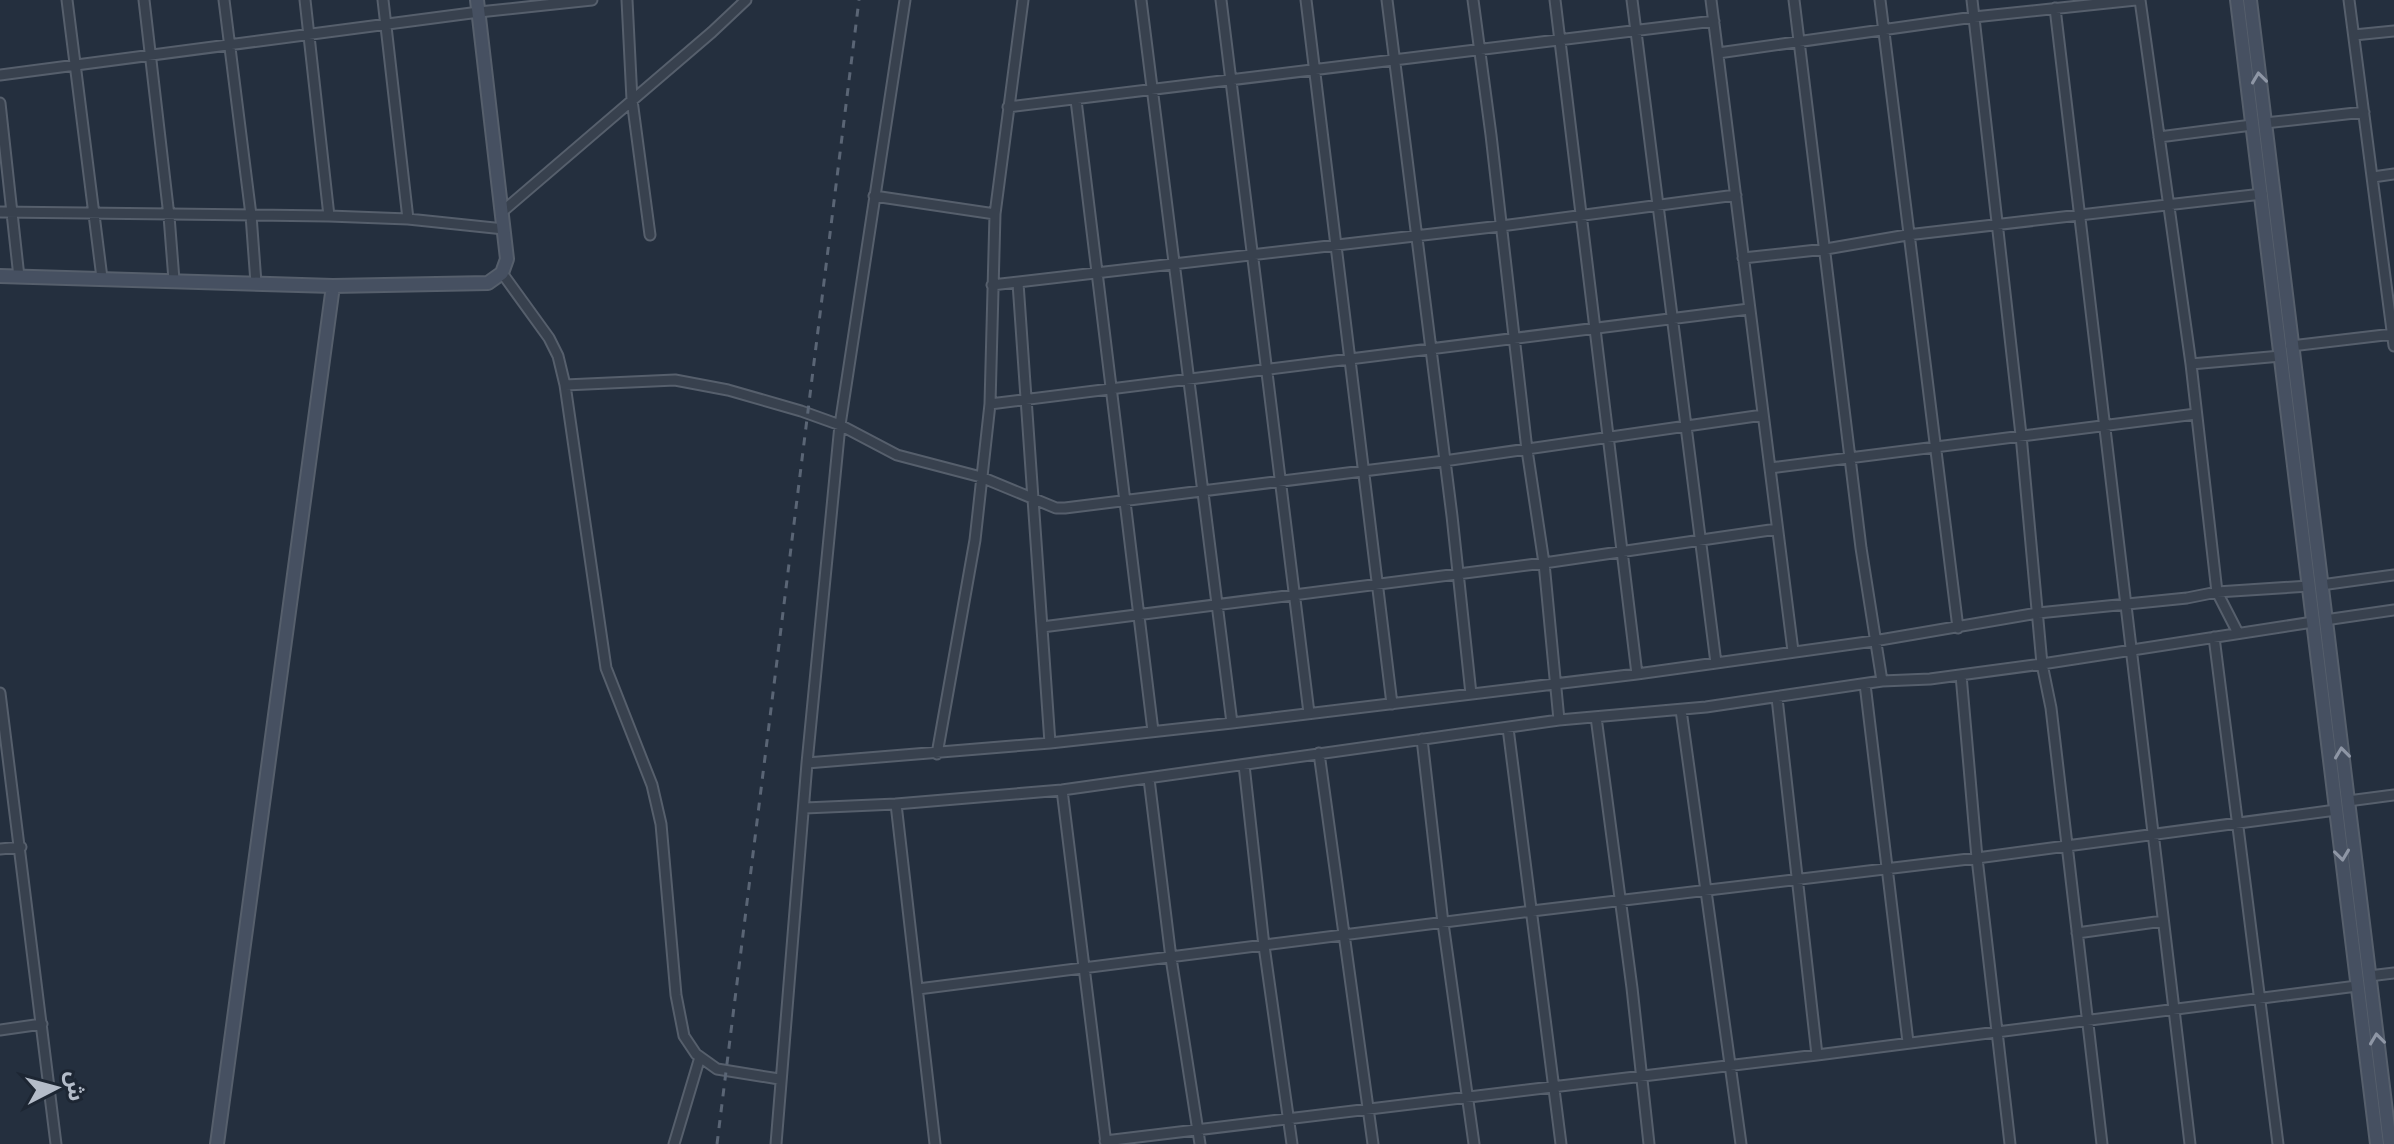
<svg xmlns="http://www.w3.org/2000/svg" width="2394" height="1144" font-family="'Exo 2','Noto Sans Arabic',sans-serif">
  <style>
    .lines { fill: none; stroke-linecap: round; stroke-linejoin: round }
    .street-casing { stroke: #565f6c; stroke-width: 13 }
    .secondary-casing { stroke: #565f6c; stroke-width: 16 }
    .street { stroke: #38414e; stroke-width: 9 }
    .secondary { stroke: #465061; stroke-width: 12 }
    .rail { stroke: #5a6575; stroke-width: 3; stroke-dasharray: 8 8; stroke-linecap: butt }
    .oneway { stroke: #8e96a5 }
  </style>
  <rect width="100%" height="100%" fill="#242f3e"/>
  <g class="lines">
    <defs>
      <path id="street" d="M67,0L102,278
        M144,0L169,216L174,280
        M224,0L251,215L256,283
        M305,0L329,216
        M383,0L408,219
        M627,0L632,100L650,235
        M1141,0L1232,723
        M1221,0L1309,713
        M1306,0L1392,704
        M1387,0L1452,516L1471,694
        M1473,0L1491,135L1527,450L1544,563L1559,720
        M1555,0L1637,674
        M1632,0L1716,663
        M1711,0L1793,651
        M1794,0L1861,548L1882,681
        M1880,0L1958,628
        M1972,0L2021,435L2042,664L2051,708L2102,1144
        M2140,0L2191,364L2217,592L2238,633
        M2349,0L2394,346
        M2055,8L2190,1144
        M2354,35L2394,31
        M1718,53L1974,17L2136,0
        M0,75L479,12L592,0
        M1076,100L1153,731
        M0,103L19,277
        M1008,107L1714,21
        M2265,123L2364,112
        M2159,137L2252,125
        M2373,177L2394,174
        M874,196L995,214
        M503,211L712,32L746,0
        M0,212L329,216L408,219L504,229
        M1743,258L1826,249L1907,235L2262,194
        M502,273L549,338L558,356L565,385L606,668L652,785L661,824L676,995L684,1036L696,1054L717,1069L779,1079
        M1018,283L1050,743
        M992,285L1501,226L1736,195
        M2291,346L2393,334
        M2191,364L2281,356
        M565,385L675,380L728,390L801,411L840,425L897,455L981,477L1056,508H1065L1444,461L1763,415
        M990,404L1749,309
        M1770,468L2196,414
        M2321,585L2394,575
        M2325,620L2394,610
        M1042,627L1544,563L1777,529
        M2214,637L2278,1144
        M1961,675L1977,858L2010,1144
        M1865,684L1908,1042
        M0,693L56,1144
        M1777,698L1817,1055
        M1681,710L1741,1144
        M1596,717L1632,988L1649,1144
        M1508,728L1561,1144
        M1422,739L1443,923L1474,1144
        M1319,753L1373,1144
        M937,754L975,540L990,404L995,214L1023,0
        M807,763L1050,743L1232,723L1637,674L1874,641L2038,613L2187,598L2217,592L2309,586
        M1244,765L1264,946L1292,1144
        M1149,779L1171,958L1200,1144
        M1062,790L1106,1144
        M2348,801L2394,795
        M896,804L935,1144
        M805,808L896,804L1062,790L1559,720L1706,707L1882,681L1930,679L2042,664L2313,622
        M0,849L21,847
        M2077,933L2163,921
        M2369,976L2394,973
        M918,989L1532,911L1977,858L2336,810
        M0,1030L42,1024
        M1105,1141L1817,1055L2357,986
        M674,1144L700,1057
        M776,1144L807,763L840,425L905,0"/>
      <path id="secondary" d="M2237,0L2377,1144
        M2250,0L2390,1144
        M0,276L333,286L488,283L502,273L507,259L477,0
        M217,1144L333,286"/>
    </defs>
    <use href="#street" class="street-casing"/>
    <use href="#secondary" class="secondary-casing"/>
    <use href="#street" class="street"/>
    <use href="#secondary" class="secondary"/>
    <path class="rail" d="M717,1144L859,0"/>
  </g>
  <defs><path id="oneway-chevron" d="M-2-3.5L2.5 0L-2 3.5" fill="none" stroke-width="1.6" stroke-linecap="round" stroke-linejoin="round" transform="scale(2)"/></defs>
  <g class="oneway">
    <use href="#oneway-chevron" transform="translate(2259 78) rotate(-97)"/>
    <use href="#oneway-chevron" transform="translate(2342 753) rotate(-97)"/>
    <use href="#oneway-chevron" transform="translate(2342 855) rotate(83)"/>
    <use href="#oneway-chevron" transform="translate(2377 1039) rotate(-97)"/>
  </g>
  <g transform="translate(56 1088) rotate(84)" stroke="#1d2633" stroke-width="6" paint-order="stroke">
  <path d="M0-6L14 30L0 20L-14 30Z" fill="#b4bcc9"/>
  <text y="-12" font-size="22" font-weight="bold" text-anchor="middle" fill="#b4bcc9">ش</text>
  </g>
</svg>
